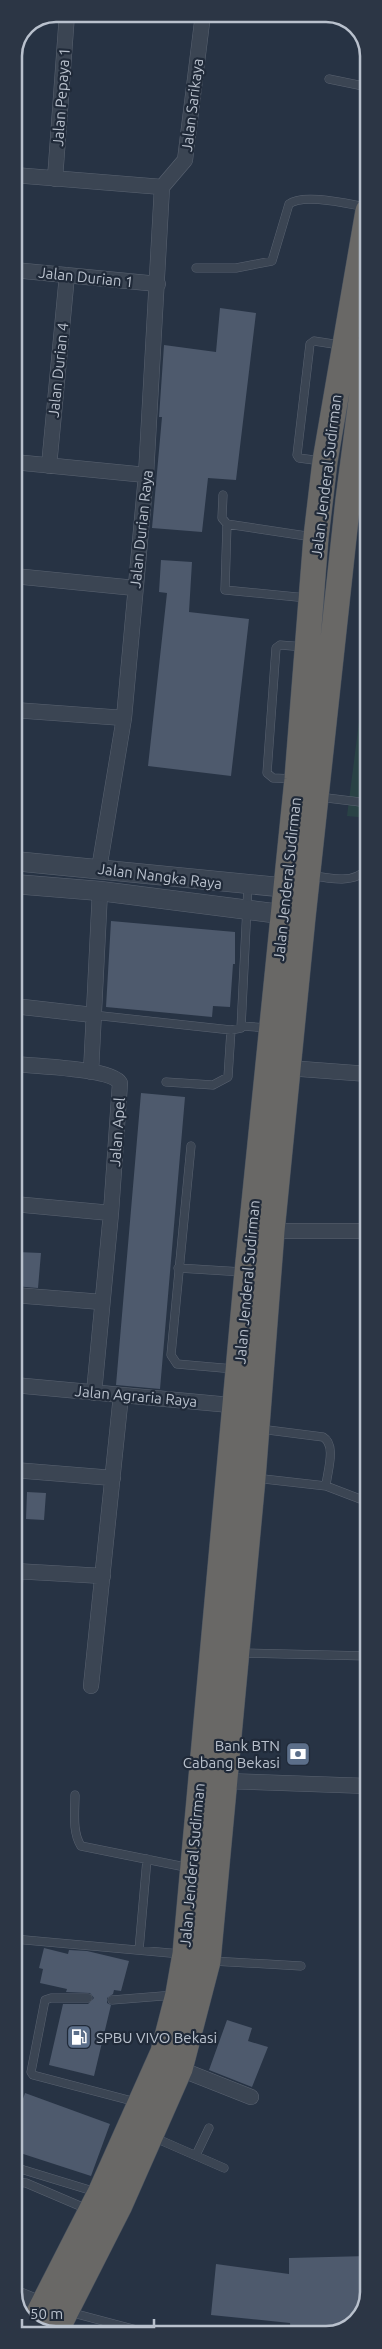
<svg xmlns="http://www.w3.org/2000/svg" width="382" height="2349" font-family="Ubuntu,sans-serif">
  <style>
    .green { fill: #294245 }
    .building { fill: #4e5a6d }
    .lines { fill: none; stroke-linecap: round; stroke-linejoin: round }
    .service-casing { stroke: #5a6371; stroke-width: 9 }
    .minor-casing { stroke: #5a6371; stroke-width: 16 }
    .tertiary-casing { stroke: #5a6371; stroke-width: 20 }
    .trunk-casing { stroke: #46505e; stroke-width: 26 }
    .service { stroke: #3b4553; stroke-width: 8 }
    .minor { stroke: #3b4553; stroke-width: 15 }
    .tertiary { stroke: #3b4553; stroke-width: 19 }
    .trunk { stroke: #696866; stroke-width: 25 }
    .labels { text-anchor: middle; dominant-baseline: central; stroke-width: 4.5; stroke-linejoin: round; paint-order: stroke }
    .street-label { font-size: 15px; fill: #b9c1cd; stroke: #202a39 }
    .poi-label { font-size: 15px; fill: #b9c1cd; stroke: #202a39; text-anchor: end }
    .rim { fill: none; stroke: #b9c1cd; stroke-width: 2.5 }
  </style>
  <rect width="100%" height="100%" fill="#273344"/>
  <path class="green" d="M368,651V818L347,816Z"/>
  <path class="building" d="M220,308L256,313L236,480L208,478L202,532L152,528L162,417H159L164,345L216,352Z
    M161,560L192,562L189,612L249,619L231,776L148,766L167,593L159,592Z
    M111,921L235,932V964H233L230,1007L213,1006L212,1017L106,1007Z
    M141,1093L185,1097L160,1389L116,1385Z
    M17,1252L41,1253L38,1288L14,1286Z
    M27,1492L46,1493L44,1520L26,1519Z
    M44,1948L68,1954L69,1950L87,1951L129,1961L121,1991L114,1990L113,1994L107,1998V2003L111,2005L94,2076L49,2065L63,2004H88L94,1998L90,1993L66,1992L67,1989L40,1983L43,1969L39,1968Z
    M227,2020L252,2028L248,2041L268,2047L252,2087L209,2070Z
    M25,2093L110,2124L91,2176L14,2151V2125Z
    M368,2256V2293L358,2321L331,2335H291L290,2323L211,2315L216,2264L289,2274V2258Z"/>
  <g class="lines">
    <defs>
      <path id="service" d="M329,79L368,87
        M196,268H236L272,261L289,204C303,193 348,204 366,207
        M321,461L299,458L297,455L310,344L314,341L340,345
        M223,495L222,518L227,524L313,537
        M227,524L225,590L307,598
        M295,779L273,778L267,773L276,648L280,645L305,647
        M319,797L368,803
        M310,875C326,878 357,885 366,868L368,855
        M93,1015L231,1030L241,1028L248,886
        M242,1026L268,1028
        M166,1082L213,1085L228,1077L231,1030
        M191,1146L171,1355L177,1364L234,1369
        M178,1268L243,1272
        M260,1429L323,1437C337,1445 327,1472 326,1486
        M255,1478L326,1486L368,1502
        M240,1653L368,1656
        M14,1702L19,1571
        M75,1795C75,1812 72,1832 81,1846L190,1868
        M14,1939L181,1954
        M139,1950L147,1859
        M212,1961L301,1966
        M88,1998H51L45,2000L31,2072L33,2075L136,2102
        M112,2000L175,1995
        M153,2137L224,2168
        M196,2155L209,2128
        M14,2167L96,2192
        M14,2182L26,2183L87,2209
        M69,2312L156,2335"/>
      <path id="minor" d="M14,175L162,187
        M55,179L67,14
        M162,187L185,160L203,14
        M14,270L158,284
        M14,462L146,475
        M49,466L67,275
        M14,576L135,588
        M14,710L124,718
        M99,869L124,718L146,475L162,187
        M14,1006L93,1015
        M14,1064C33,1066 111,1068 120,1083L111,1213L94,1393
        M288,1068L368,1074
        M91,1072L100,891
        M14,1204L111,1213
        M272,1231H368
        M14,1295L102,1302
        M14,1385L241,1406
        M14,1470L113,1478
        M14,1571L103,1576
        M91,1686L121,1395
        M224,1781L368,1786
        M180,2069L251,2097
        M14,2293L51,2308"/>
      <path id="tertiary" d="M14,861L299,889
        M14,884L100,891L296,916"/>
      <path id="trunk" d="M32,2326L100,2193L163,2052L178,1994L185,1954L247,1272L297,779L316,537L325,461L368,211
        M54,2335L120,2205L180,2069L208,1961L253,1478L272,1231L303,917L348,500L368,347"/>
    </defs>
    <use href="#service" class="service-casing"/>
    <use href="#minor" class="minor-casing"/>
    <use href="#tertiary" class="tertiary-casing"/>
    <use href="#trunk" class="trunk-casing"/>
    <use href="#service" class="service"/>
    <use href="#minor" class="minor"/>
    <use href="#tertiary" class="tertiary"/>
    <use href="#trunk" class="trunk"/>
  </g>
  <defs>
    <symbol id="bank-square" viewBox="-11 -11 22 22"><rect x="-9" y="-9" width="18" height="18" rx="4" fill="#5c6f8a" stroke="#202a39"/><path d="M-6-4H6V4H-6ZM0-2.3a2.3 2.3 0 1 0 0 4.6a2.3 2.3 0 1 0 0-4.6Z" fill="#fff"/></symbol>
    <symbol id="fuel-square" viewBox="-11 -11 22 22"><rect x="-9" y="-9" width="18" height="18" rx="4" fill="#5c6f8a" stroke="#202a39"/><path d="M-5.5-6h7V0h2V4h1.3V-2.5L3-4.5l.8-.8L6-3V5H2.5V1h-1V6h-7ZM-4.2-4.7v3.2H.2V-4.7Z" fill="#fff"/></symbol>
  </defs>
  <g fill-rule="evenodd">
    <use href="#bank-square" x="284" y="1740" width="28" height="28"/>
    <use href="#fuel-square" x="65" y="2023" width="28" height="28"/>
  </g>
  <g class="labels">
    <g class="street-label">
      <text transform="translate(61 97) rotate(-86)">Jalan Pepaya 1</text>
      <text transform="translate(192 105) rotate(-83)">Jalan Sarikaya</text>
      <text transform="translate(86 277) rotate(6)">Jalan Durian 1</text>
      <text transform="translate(58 370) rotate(-84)">Jalan Durian 4</text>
      <text transform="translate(326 476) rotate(-83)">Jalan Jenderal Sudirman</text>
      <text transform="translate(141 529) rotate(-84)">Jalan Durian Raya</text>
      <text transform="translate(160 876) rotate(7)">Jalan Nangka Raya</text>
      <text transform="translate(287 879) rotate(-84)">Jalan Jenderal Sudirman</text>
      <text transform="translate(117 1132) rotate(-86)">Jalan Apel</text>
      <text transform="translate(247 1282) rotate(-85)">Jalan Jenderal Sudirman</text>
      <text transform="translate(136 1396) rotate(5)">Jalan Agraria Raya</text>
      <text transform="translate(192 1865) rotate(-85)">Jalan Jenderal Sudirman</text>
    </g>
    <g class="poi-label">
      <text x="280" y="1745">Bank BTN<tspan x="280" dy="17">Cabang Bekasi</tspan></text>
      <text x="96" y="2037" text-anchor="start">SPBU VIVO Bekasi</text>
    </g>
  </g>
  <path d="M0 0H382V2349H0ZM56 22H326A34 34 0 0 1 360 56V2292A34 34 0 0 1 326 2326H56A34 34 0 0 1 22 2292V56A34 34 0 0 1 56 22Z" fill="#2c3645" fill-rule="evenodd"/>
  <path class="rim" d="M56 22H326A34 34 0 0 1 360 56V2292A34 34 0 0 1 326 2326H56A34 34 0 0 1 22 2292V56A34 34 0 0 1 56 22Z"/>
  <path d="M22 2319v8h132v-8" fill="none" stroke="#b9c1cd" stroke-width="2.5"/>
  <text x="30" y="2319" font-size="15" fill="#b9c1cd" stroke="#202a39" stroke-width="4" paint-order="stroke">50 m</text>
</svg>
